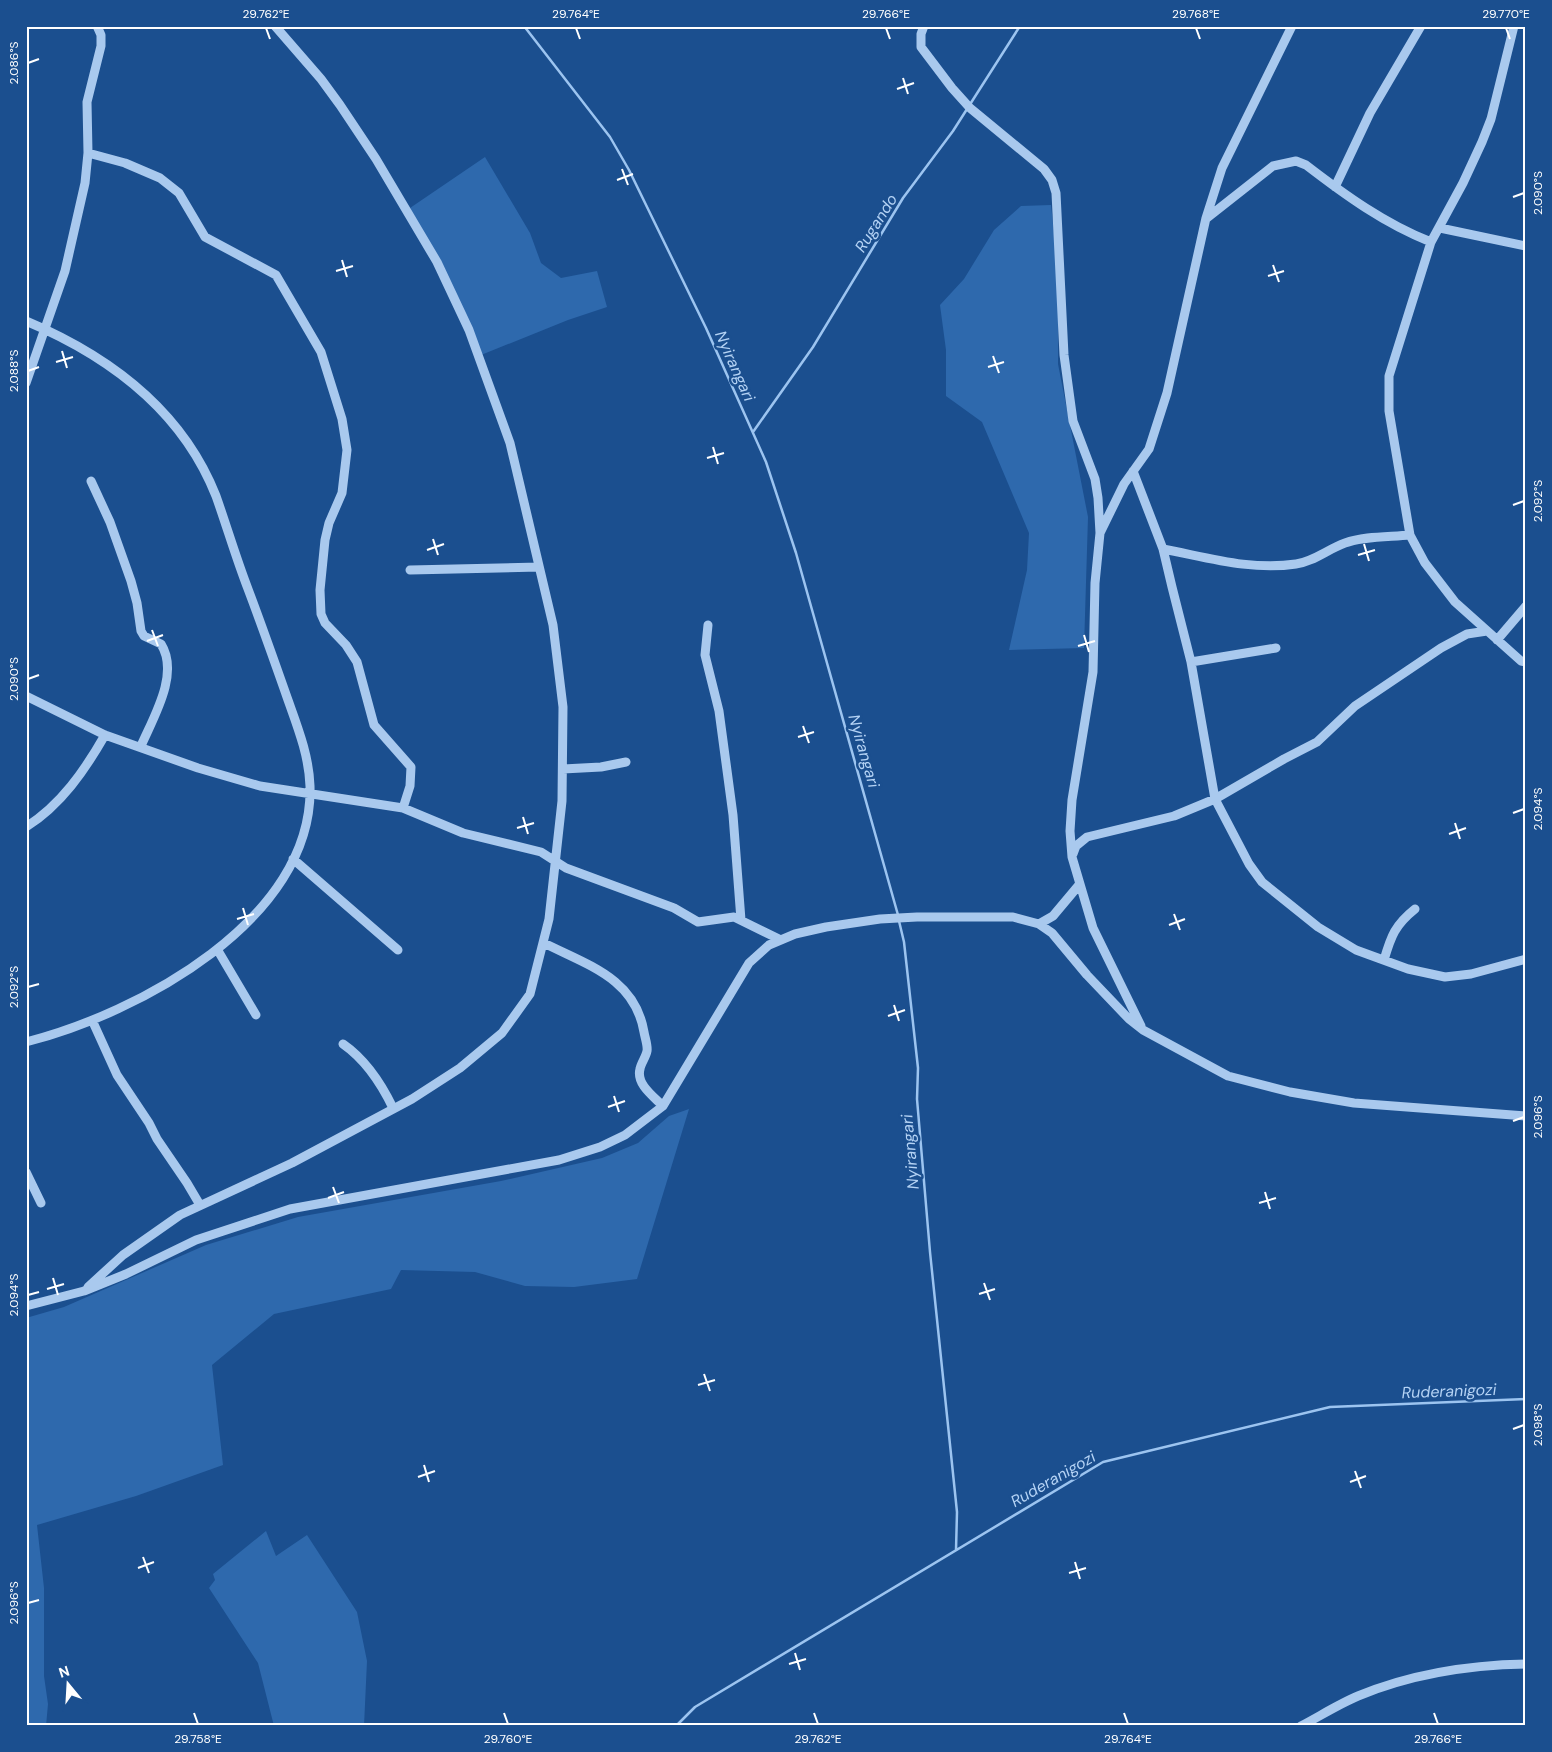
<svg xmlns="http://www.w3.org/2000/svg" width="1552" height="1752" font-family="'DM Sans',sans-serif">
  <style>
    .green { fill: #2e69ad }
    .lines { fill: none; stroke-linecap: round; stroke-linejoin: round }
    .stream { stroke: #9cc4f0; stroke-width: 2.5 }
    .minor { stroke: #a9c9ee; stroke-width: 9 }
    .ticks { fill: none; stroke: #fff; stroke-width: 2 }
    .labels { text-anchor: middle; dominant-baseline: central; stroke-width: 5; stroke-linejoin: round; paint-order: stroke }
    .water-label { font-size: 16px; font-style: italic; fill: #b5d3f5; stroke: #1b4f8f }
    .neatline { fill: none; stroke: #fff; stroke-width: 2 }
    .ticks-label { font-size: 12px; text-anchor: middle; fill: #fff }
  </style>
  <rect width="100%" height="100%" fill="#1b4f8f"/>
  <path class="green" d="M485,157L530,233L541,263L561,278L597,271L607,307L568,320L481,355L410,208Z
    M1051,205L1058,272V364L1088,517L1084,648L1009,650L1027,570L1029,533L982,422L946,396V350L940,305L964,279L994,230L1021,206Z
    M689,1109L637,1279L574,1287L525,1286L475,1272L401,1270L391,1289L274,1314L212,1365L223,1465L136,1496L37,1525L44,1588V1676L48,1704L46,1726H26V1318L64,1307L206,1245L298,1217L501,1181L602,1158L638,1143L669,1116Z
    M266,1531L276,1556L307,1535L357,1612L367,1661L364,1726H274L258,1663L209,1588L215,1580L213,1574Z"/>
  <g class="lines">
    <path class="stream" d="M524,26L610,137L629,170L706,328L766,462L796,553L898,915
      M753,432L813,347L903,198L953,131L1020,26
      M899,921L904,942L918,1068L917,1099L930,1252L957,1512L956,1550
      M676,1726L695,1707L1103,1462L1330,1407L1526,1399"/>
    <path class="minor" d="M924,26L921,34V47L952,88L970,108L1044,169L1052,180L1056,193L1064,355L1073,421L1095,479L1098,498L1100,533L1095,583L1093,672L1072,800L1070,831L1072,857L1093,928L1141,1026
      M1514,26L1491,119L1482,142L1463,183L1431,242L1389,376V411L1410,535L1425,563L1455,602L1521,661L1526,662
      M88,153L125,163L160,178L179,193L205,237L276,275L321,352L342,419L347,450L342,493L329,523L325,540L320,590L321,614L325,623L346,645L357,662L374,725L411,767L410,786L403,808
      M1335,187L1370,113L1421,26
      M1207,218L1273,166L1296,161L1306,165C1345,195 1385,224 1431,242
      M1440,228L1526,246
      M26,321C109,356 182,410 216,496C227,527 236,558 248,589C262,626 275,663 288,700C298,728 309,756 310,786C314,920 137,1014 26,1042
      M26,383L65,271L85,183L88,153L87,102L101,46V35L97,26
      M1133,471L1163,549L1172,587L1191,662L1215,799L1249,864L1262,882L1318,927L1356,950L1408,969L1445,977L1471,974L1526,959
      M91,481L110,522L131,581L137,603L141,631L144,636L161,644C180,674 153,718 141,746
      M1100,533L1124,484L1149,449L1167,393L1206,218L1222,168L1292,26
      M1163,549C1206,557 1251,571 1296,564C1313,562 1328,549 1345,543C1364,536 1389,537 1410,535
      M410,570L539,567
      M708,625L705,655L719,711L733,815L741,920
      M1497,640L1526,606
      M1191,662L1276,648
      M26,696L105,735L198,768L260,786L403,808L463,833L541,852L566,868L674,908L698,922L734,917L779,939
      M563,769L601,767L626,762
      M26,827C61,805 85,770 105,735
      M1073,854L1076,846L1087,837L1174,816L1215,799L1284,759L1317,742L1355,706L1441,648L1467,634L1487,631
      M293,859L398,950
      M1039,924L1053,916L1079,885
      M544,943C587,965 635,978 644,1032C645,1038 648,1046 647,1051C646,1057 641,1063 640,1069C636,1084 653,1096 663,1106
      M217,949L256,1015
      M1384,960C1391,936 1395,925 1415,909
      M92,1020L117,1075L149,1123L157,1139L187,1183L200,1205
      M343,1044C366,1060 381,1083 393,1108
      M26,1172L41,1203
      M88,1287L123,1255L180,1215L292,1163L412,1099L460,1068L502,1033L530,994L549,919L562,801L563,707L553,625L510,443L469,330L437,262L376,159L340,105L321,79L275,26
      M26,1306L84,1291L126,1274L196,1240L290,1209L559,1160L600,1147L625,1135L663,1106L749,963L769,945L795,934L826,927L880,919L917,917H1013L1039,924L1052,933L1087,975L1129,1019L1143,1030L1228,1076L1290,1092L1354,1103L1526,1116
      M1301,1726C1320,1716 1339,1704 1358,1696C1411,1674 1469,1665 1526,1664"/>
  </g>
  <path class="ticks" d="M266,28L270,39M576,28L580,39M886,28L890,39M1196,28L1200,39M1506,28L1510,39M28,63L39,59M903,78L908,94M897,89L914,83M622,169L628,185M617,180L633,174M1513,197L1524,193M342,260L347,277M1273,265L1279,282M336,271L353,266M1268,276L1284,271M62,351L67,368M993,356L999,373M56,362L73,357M988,367L1004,362M28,371L39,367M713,447L718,464M707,458L724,453M1513,505L1524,501M433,539L438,555M1364,544L1369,561M427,550L444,544M1358,555L1375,550M152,630L158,646M1084,635L1089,652M147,641L163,635M1078,646L1095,641M28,679L39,675M803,726L809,743M798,737L814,732M1513,813L1524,809M523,817L528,834M1455,823L1460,839M517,828L534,823M1449,834L1466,828M243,908L248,925M1174,914L1180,930M237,919L254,914M1169,925L1185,919M28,987L39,984M894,1005L899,1021M888,1016L905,1010M614,1096L619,1112M608,1107L625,1101M1513,1121L1524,1117M333,1187L339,1203M1265,1192L1270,1209M328,1198L344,1192M1259,1203L1276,1198M53,1278L58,1295M984,1283L990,1300M47,1289L64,1284M979,1294L995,1289M28,1295L39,1292M704,1374L710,1391M698,1385L715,1380M1513,1429L1524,1425M424,1465L429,1482M1355,1471L1361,1488M418,1477L435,1471M1350,1482L1366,1476M143,1557L149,1573M1075,1562L1080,1579M138,1568L154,1562M1069,1573L1086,1568M28,1603L39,1600M795,1653L800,1670M789,1664L806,1659M194,1713L198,1724M504,1713L508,1724M814,1713L818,1724M1124,1713L1128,1724M1434,1713L1438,1724"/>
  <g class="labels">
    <g class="water-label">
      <text transform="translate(876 223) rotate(-58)">Rugando</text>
      <text transform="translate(735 366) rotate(66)">Nyirangari</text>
      <text transform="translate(864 751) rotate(74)">Nyirangari</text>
      <text transform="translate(910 1152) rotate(-95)">Nyirangari</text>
      <text transform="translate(1449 1391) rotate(-2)">Ruderanigozi</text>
      <text transform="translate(1053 1479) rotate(-30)">Ruderanigozi</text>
    </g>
  </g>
  <rect width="1552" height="1752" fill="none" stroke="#1b4f8f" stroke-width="55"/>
  <g transform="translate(68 1684) rotate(342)" stroke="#1b4f8f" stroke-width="4" paint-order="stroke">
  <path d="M0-4L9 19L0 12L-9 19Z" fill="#ffffff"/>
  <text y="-8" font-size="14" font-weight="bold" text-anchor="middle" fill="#ffffff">N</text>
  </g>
  <rect x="28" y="28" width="1496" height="1696" class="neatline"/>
  <g class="ticks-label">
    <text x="266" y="18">29.762°E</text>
    <text x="576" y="18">29.764°E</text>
    <text x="886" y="18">29.766°E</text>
    <text x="1196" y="18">29.768°E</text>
    <text x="1506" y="18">29.770°E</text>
    <text transform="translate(14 63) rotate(-90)" y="4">2.086°S</text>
    <text transform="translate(1538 193) rotate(-90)" y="4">2.090°S</text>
    <text transform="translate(14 371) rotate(-90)" y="4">2.088°S</text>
    <text transform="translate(1538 501) rotate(-90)" y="4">2.092°S</text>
    <text transform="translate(14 679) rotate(-90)" y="4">2.090°S</text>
    <text transform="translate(1538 809) rotate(-90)" y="4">2.094°S</text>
    <text transform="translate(14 987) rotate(-90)" y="4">2.092°S</text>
    <text transform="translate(1538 1117) rotate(-90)" y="4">2.096°S</text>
    <text transform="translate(14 1295) rotate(-90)" y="4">2.094°S</text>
    <text transform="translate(1538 1425) rotate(-90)" y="4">2.098°S</text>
    <text transform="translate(14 1603) rotate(-90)" y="4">2.096°S</text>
    <text x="198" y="1743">29.758°E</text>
    <text x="508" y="1743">29.760°E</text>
    <text x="818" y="1743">29.762°E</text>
    <text x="1128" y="1743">29.764°E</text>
    <text x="1438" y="1743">29.766°E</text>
  </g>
</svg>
